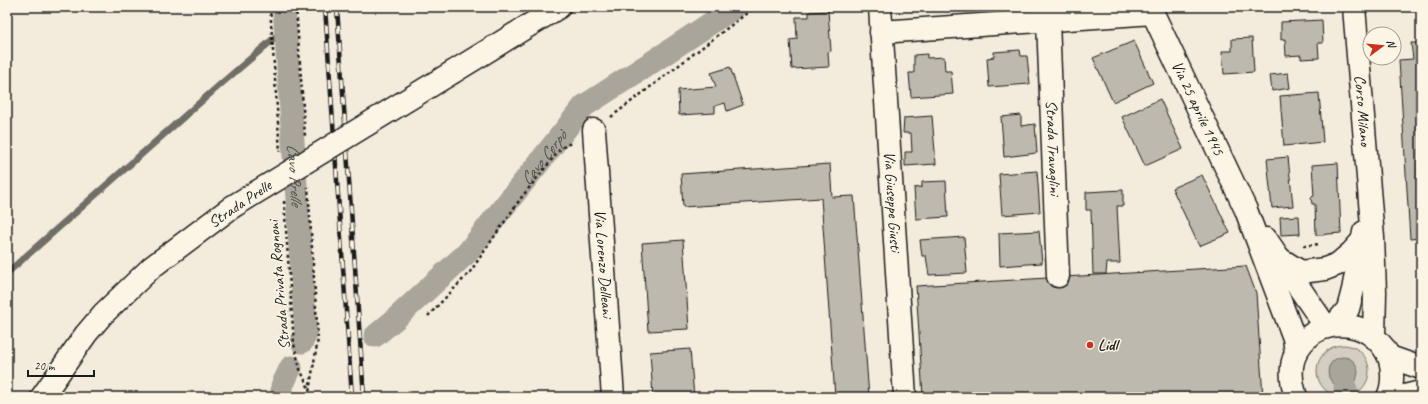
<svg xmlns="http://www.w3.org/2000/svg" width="1428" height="404" font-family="Caveat,sans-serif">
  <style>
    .green { fill: #d3cec1; stroke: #78756e }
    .water { fill: #aaa59b; stroke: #716e68 }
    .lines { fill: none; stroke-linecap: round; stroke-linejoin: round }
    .stream { stroke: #716e68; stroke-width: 7 }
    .canal { stroke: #aaa59b; stroke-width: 23 }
    .building { fill: #beb9ae; stroke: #1c1c1c }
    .minor-casing { stroke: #1c1c1c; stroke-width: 25 }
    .major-casing { stroke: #1c1c1c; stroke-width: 25 }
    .path { stroke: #1c1c1c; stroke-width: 2.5; stroke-dasharray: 3 3; stroke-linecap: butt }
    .minor { stroke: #fcf5e5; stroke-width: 22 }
    .major { stroke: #fcf5e5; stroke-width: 22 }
    .rail-casing { stroke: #1c1c1c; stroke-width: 4.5 }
    .rail { stroke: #fcf5e5; stroke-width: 3; stroke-dasharray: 9; stroke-linecap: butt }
    .minor-bridge-casing { stroke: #1c1c1c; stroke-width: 25; stroke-linecap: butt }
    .minor-bridge { stroke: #fcf5e5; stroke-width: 22 }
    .poi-dot { fill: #c8321e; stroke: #fcf5e5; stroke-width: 1.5 }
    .labels { text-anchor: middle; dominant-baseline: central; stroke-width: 3; stroke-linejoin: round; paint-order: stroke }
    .street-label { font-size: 16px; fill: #1c1c1c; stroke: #fcf5e5 }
    .poi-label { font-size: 16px; font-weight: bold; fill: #1c1c1c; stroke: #fcf5e5; text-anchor: start }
    .water-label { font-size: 17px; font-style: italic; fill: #55534f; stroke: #fcf5e5 }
  </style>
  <rect width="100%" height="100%" fill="#f3ecdd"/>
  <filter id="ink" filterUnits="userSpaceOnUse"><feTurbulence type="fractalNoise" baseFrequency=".025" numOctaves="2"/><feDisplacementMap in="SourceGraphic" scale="8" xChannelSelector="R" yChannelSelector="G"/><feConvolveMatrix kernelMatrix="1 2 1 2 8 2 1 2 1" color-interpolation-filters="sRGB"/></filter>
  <g filter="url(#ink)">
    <path class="green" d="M1317 371a26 26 0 1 1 52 0a26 26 0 1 1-52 0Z"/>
    <path class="water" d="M1328 372a15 15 0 1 1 30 0a15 15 0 1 1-30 0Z"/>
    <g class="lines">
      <path class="stream" d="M7,273L222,83L285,29
        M279,397L281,395"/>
      <g class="canal">
        <path id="s1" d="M284,7L306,334L302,342"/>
        <path id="s2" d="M375,336L393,321L468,252L584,106L666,53L735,7"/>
        <path d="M1345,387L1348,397"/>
        <path d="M282,397V386L291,367"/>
      </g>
    </g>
    <path class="building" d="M828,11L831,51L828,52L829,67L792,69L790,40L797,39L796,17H809V12Z
      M1322,20L1323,43H1318L1319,58L1301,59V55L1286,56L1285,39L1281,40V22Z
      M1252,38L1254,72L1224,74L1222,51H1232V39Z
      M1134,41L1153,83L1113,102L1093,58Z
      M1411,43H1421V238L1410,239L1399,60L1413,59Z
      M1020,50L1021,56H1027L1030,84L989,87L987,58L994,57V52Z
      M927,54V58L944,57L945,71H951L953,94L911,97L909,73H914V55Z
      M730,67L743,105L727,111L725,103L715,106V113L679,115L678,90L716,87L711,73Z
      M1288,73L1290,88L1272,91L1270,75Z
      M1319,93L1323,142L1284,146L1280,96Z
      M1160,99L1183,149L1145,166L1122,117Z
      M1021,115V126L1035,124L1037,153L1004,157L1001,117Z
      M932,116L936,164L905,166V152H912L911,133H903L904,118Z
      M1288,157L1293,206L1272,208L1267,159Z
      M1338,163L1341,233L1316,235L1315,204H1312L1311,197L1314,196L1312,165Z
      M830,164L832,197L854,196L869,397H835L821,198L683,207L681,174Z
      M1037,171L1040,212L1002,215L999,174Z
      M1202,175L1230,233L1199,246L1172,188Z
      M946,181L948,217L916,219L914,188L922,187V182Z
      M1123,190V206H1117L1120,263H1107L1106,274H1093L1091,210H1086V192Z
      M1299,216L1300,234L1281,235L1280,217Z
      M1039,231L1042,263L1000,266L999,233Z
      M964,237L967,273L929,275L926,256H922L920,240Z
      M683,240L689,329L648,331L642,243Z
      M1246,266L1256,293L1263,397H923L916,286Z
      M690,349L694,397H653L650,352Z"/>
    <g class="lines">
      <defs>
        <g id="minor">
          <path id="s3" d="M880,7L905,397"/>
          <path id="s4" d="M1150,7L1246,210L1294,338L1296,353"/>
          <path id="s5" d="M1048,20L1058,276"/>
          <path d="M881,32L1153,13"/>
          <path d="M453,72L559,7"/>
          <path id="s6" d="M594,130L613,397"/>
          <path d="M1266,239L1326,327"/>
          <path d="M1280,259L1301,272L1325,269L1338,264L1352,252L1363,240"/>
          <path d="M1390,357L1421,368"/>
          <path d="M42,397L86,334L103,314L152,267L232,207"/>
          <path d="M1401,397L1421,392"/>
        </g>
        <g id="major">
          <path id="s7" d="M1354,7L1373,238L1375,292L1374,336"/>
          <path d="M1335,325L1348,309L1353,290L1364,232"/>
          <path d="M1296,397C1291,382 1289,367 1296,353C1311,321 1355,316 1378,341C1385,348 1389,355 1391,364C1393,376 1393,386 1388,397"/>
        </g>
      </defs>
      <use href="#minor" class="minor-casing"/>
      <use href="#major" class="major-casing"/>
      <path class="path" d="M270,7L280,152
        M296,7L305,136
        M611,117L755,7
        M284,201L294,344L300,369L310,391
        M1303,246L1320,244
        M428,316L470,272L521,198L561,148L573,142
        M308,397L318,339L308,187"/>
      <use href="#minor" class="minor"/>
      <use href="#major" class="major"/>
      <defs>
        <path id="rail" d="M325,7L352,397
          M337,7L364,397"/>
      </defs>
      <use href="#rail" class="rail-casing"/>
      <use href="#rail" class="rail"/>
      <defs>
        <path id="minor-bridge" d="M232,207L453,72"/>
      </defs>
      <use href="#minor-bridge" class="minor-bridge-casing"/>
      <use href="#minor-bridge" class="minor-bridge"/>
    </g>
  </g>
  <circle class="poi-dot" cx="1090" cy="345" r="4"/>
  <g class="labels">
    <g class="street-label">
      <text stroke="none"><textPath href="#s4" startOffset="112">Via 25 aprile 1945</textPath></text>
      <text stroke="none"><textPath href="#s7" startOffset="104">Corso Milano</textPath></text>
      <text stroke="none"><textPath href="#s5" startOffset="128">Strada Travaglini</textPath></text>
      <text stroke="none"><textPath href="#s3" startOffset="195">Via Giuseppe Giusti</textPath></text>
      <text transform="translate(240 204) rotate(-34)">Strada Prelle</text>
      <text stroke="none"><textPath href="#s6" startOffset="134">Via Lorenzo Delleani</textPath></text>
      <text transform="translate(279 285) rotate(-95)">Strada Privata Rognoni</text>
    </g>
    <g class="poi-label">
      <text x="1098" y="345">Lidl</text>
    </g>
    <g class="water-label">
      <text stroke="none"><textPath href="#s2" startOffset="246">Cavo Cerpò</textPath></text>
      <text stroke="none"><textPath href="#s1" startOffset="168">Cavo Prelle</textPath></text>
    </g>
  </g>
  <rect width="1428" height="404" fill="none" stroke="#fcf5e5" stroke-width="24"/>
  <rect x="12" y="12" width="1404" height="380" fill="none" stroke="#1c1c1c" stroke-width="1.5" filter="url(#ink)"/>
  <g transform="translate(1382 46) rotate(74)"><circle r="19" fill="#fcf5e5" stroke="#a29e95"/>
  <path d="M0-3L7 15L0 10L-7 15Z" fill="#c8321e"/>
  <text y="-6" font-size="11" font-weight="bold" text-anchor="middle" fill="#1c1c1c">N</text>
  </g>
  <path d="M28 370v6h66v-6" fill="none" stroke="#1c1c1c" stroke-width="2"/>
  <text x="34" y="370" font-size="12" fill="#1c1c1c" stroke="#fcf5e5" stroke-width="3" paint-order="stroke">20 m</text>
</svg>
